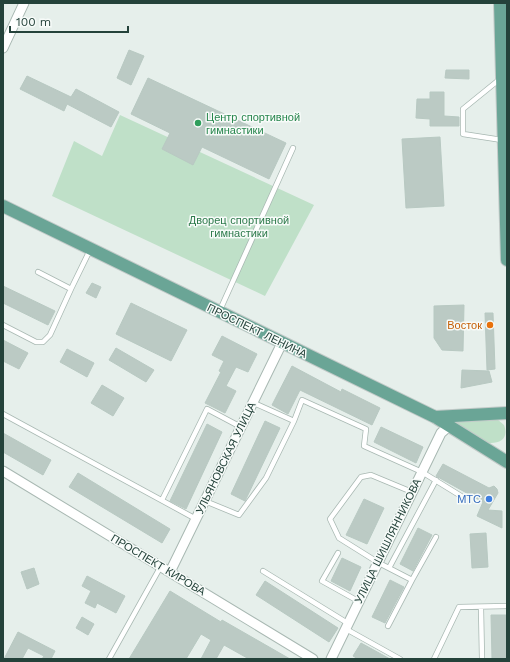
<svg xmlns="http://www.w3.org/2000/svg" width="510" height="662" font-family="'Work Sans',sans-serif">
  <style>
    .green { fill: #bfe0c8 }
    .building { fill: #bbcac4; stroke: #b8c9c2 }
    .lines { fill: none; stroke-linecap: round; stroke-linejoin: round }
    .service-casing { stroke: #a8b8b2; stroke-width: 6 }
    .minor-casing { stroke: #a8b8b2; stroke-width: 11 }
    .primary-casing { stroke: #c2cac8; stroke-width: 14 }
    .service { stroke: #fff; stroke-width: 4.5 }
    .minor { stroke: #fff; stroke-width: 9 }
    .primary { stroke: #6aa596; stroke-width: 12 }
    .leisure-dot { fill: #2e9e5b; stroke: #f7fbf9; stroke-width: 1.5 }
    .food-dot { fill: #e8710a; stroke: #f7fbf9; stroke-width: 1.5 }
    .shop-dot { fill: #3f7fe0; stroke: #f7fbf9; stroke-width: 1.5 }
    .labels { text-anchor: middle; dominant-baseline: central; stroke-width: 3; stroke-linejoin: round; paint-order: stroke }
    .leisure-label { font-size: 11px; fill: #27864d; stroke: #f7fbf9; text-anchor: start }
    .park-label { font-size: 11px; fill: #2d7a4b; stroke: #f7fbf9 }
    .food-label { font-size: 11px; fill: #c56008; stroke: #f7fbf9; text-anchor: end }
    .street-label { font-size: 11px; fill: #24423a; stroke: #f7fbf9 }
    .shop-label { font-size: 11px; fill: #366cbe; stroke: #f7fbf9; text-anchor: end }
  </style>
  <rect width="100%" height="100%" fill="#e6efeb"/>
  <path class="green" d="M120,115L314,205L265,296L52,196L74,141L102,156Z
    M497,419L504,425C509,438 501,444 488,443L452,421Z"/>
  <path class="building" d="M129,50L144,56L131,85L117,78Z
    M446,70H469V79L445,78Z
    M27,76L71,97L76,89L119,112L111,127L67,104L64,111L20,89Z
    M148,78L286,143L269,179L202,147L193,165L162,149L170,133L131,114Z
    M430,92H444V116L459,117V126H430V119L416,118L417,99H430Z
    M440,137L444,206L406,208L402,139Z
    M92,283L101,287L96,298L86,293Z
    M3,286L55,311L48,325L3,303Z
    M131,303L187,330L171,361L116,334Z
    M464,305L463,351L442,350L434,338V306Z
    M485,313H493L495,369L487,370Z
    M222,336L257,354L248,372L236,367L226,386L236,391L225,413L205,403L221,372L219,371L224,361L212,355Z
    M3,340L28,353L19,369L3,361Z
    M116,348L154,370L146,382L109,360Z
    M67,349L94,363L87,377L60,362Z
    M292,366L341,392L342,389L380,408L372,425L300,390L288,414L272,405Z
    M462,370L489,371L492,382L461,388Z
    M102,385L124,398L113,416L91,403Z
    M265,421L280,428L245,501L231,494Z
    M207,424L222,432L186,509L170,501Z
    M381,427L423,447L416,463L374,442Z
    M3,433L51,460L43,475L3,452Z
    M443,464L489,488L494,486L497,489L498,493L488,510L502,511V528L477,516L483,502L436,476Z
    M78,473L170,529L162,543L69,487Z
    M364,499L384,508L367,544L346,535Z
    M418,528L432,535L413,571L400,564Z
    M486,533L488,567L472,568L470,534Z
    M342,558L361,567L350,591L331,581Z
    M34,568L39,584L27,589L21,572Z
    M87,576L125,596L116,613L97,603L95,608L85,603L91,591L82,586Z
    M390,580L404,587L385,623L372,617Z
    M265,581L338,628L329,642L256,595Z
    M170,591L221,622L222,620L290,659H249L224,645L216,659H201L211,640L201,634L186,659H129Z
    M491,615H506L507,659H492Z
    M82,617L94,624L88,635L76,628Z
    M18,632L55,651L51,659H42L44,656L28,648L22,659H4Z
    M361,643L390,659H358L353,656Z"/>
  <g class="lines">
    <defs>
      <path id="service" d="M500,79L463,109V134L502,140
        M38,272L71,289L90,250
        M220,310L293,148
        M3,325L36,342H43L50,335L71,289
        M254,403L294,421
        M3,414L196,519
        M162,500L207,409L241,427
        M205,501L239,515L266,478L294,421L302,400L366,429L364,446L422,472L461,496
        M338,553L322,581L358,601
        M389,568L436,480
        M263,571L349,624
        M412,580L436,537
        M481,608L482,659
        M388,626L412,580L379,563L339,538L330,519L361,477L371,475L412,492
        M346,629L400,659
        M109,659L161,566
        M434,659L459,607L507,606"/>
      <path id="minor" d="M3,48L24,3
        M3,471L313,659
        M170,572L282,343
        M331,659L441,433L449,426"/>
      <path id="primary" d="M500,3L507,260
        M3,206L435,417L507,462
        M435,417L507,413"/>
    </defs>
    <use href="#service" class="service-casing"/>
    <use href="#minor" class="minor-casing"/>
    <use href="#primary" class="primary-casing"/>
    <use href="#service" class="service"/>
    <use href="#minor" class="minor"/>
    <use href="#primary" class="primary"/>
  </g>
  <circle class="leisure-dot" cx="198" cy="123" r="4"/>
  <circle class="food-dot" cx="490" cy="325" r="4"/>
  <circle class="shop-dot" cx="489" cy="499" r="4"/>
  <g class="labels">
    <g class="leisure-label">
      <text x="206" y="117">Центр спортивной<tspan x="206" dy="13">гимнастики</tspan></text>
    </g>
    <g class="park-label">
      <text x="239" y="220">Дворец спортивной<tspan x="239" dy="13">гимнастики</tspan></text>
    </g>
    <g class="food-label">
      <text x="482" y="325">Восток</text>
    </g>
    <g class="street-label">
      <text transform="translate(257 331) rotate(26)">ПРОСПЕКТ ЛЕНИНА</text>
      <text transform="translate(226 458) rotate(-64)">УЛЬЯНОВСКАЯ УЛИЦА</text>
      <text transform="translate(388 541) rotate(-64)">УЛИЦА ШИШЛЯННИКОВА</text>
      <text transform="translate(158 565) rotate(31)">ПРОСПЕКТ КИРОВА</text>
    </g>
    <g class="shop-label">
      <text x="481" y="499">МТС</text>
    </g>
  </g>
  <rect width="510" height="662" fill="none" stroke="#24423a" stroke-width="8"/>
  <path d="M10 26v6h118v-6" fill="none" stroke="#24423a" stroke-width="2"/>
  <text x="16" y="26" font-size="12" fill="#24423a" stroke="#f7fbf9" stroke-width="3" paint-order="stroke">100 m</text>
</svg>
